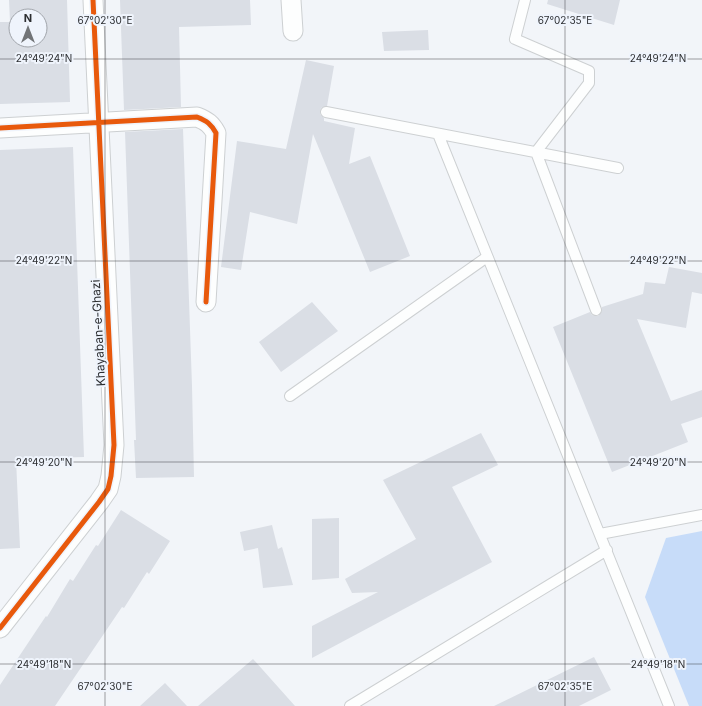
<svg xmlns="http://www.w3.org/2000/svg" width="702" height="706" font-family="Inter,sans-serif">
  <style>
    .green { fill: #c7dcf9 }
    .building { fill: #dadee5; fill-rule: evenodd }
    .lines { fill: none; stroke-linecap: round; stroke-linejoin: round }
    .lane-casing { stroke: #cdd0d2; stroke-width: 12 }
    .street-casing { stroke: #cdd0d2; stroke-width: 21 }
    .lane { stroke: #fdfefe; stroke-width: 10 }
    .street { stroke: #fdfefe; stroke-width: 19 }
    .cycleway-casing { stroke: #eff4fc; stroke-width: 8 }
    .cycleway { stroke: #e8590c; stroke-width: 5 }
    .ticks { fill: none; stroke: #2c2e31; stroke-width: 1; stroke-opacity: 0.45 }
    .labels { text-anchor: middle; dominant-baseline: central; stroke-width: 4; stroke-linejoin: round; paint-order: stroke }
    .street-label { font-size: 12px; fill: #2c2e31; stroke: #eff4fc }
    .ticks-label { font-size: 10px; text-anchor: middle; fill: #2c2e31; stroke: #eff4fc; stroke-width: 4; stroke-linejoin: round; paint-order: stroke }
  </style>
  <rect width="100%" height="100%" fill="#f2f5f9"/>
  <path class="green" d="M702,531V706H689L645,597L666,538Z"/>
  <path class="building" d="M9,0H67L70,102L0,104V22H10ZM16,16H40V40H16Z
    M120,0H250L251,25L179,27L181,107L124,110Z
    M548,0H620L614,25L547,4Z
    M428,30L429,50L384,51L382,32Z
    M306,60L334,66L327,106L321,108L320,114L324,118V121L355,128L349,164L370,156L410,256L370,272L313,134L297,224L250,212L241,270L221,267L237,141L286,149Z
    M183,129L192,386L194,477L136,478L134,440H136L125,132Z
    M73,147L84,457L16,459L20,548L0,549V150Z
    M669,267L702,273V294L692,292L686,328L637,319L671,401L702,390V417L681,424L688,442L612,472L553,327L590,312L592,315L598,316L602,311V307L643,294L645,282L665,284Z
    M312,302L338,331L281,372L259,342Z
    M481,433L498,465L452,487L492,562L312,658V626L378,592L352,593L345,579L416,539L383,480Z
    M121,510L170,541L149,574L147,572L124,608L122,607L55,706H0V685L46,616L47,617L70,579L73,581L96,545L98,546Z
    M339,518V578L312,580V519Z
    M272,525L278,549L282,547L293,585L263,588L258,548L244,551L240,532Z
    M594,657L611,690L579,706H494Z
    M253,659L295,706H198Z
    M165,683L187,706H140Z"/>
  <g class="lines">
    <defs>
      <path id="lane" d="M525,0L515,39L589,71V83L536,152L596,310
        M326,112L618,168
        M438,134L669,706
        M290,396L487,257
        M600,534L702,515
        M350,706L607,550"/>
      <path id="street" d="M291,0L293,31
        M0,128L197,117C207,121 211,124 216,133L206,302
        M0,628L99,502L108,489L111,476L114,445L93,0"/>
    </defs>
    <use href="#lane" class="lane-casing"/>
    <use href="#street" class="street-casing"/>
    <use href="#lane" class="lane"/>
    <use href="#street" class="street"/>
    <defs>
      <path id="cycleway" d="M0,128L197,117C207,121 211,124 216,133L206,302
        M0,628L99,502L108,489L111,476L114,445L93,0"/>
    </defs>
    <use href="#cycleway" class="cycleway-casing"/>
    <use href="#cycleway" class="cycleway"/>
  </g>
  <path class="ticks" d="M105,0V706M565,0V706M0,59H702M0,261H702M0,462H702M0,664H702"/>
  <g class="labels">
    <g class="street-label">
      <text transform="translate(98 333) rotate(-93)">Khayaban-e-Ghazi</text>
    </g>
  </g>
  <g class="ticks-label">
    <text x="105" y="24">67°02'30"E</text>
    <text x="565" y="24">67°02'35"E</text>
    <text x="44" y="62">24°49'24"N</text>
    <text x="658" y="62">24°49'24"N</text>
    <text x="44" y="264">24°49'22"N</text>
    <text x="658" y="264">24°49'22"N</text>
    <text x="44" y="466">24°49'20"N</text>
    <text x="658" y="466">24°49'20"N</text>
    <text x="44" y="668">24°49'18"N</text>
    <text x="658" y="668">24°49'18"N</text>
    <text x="105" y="690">67°02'30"E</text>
    <text x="565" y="690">67°02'35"E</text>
  </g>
  <g transform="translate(28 28)"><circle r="19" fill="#eff4fc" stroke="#a1a5ab"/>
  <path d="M0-3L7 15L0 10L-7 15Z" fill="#717477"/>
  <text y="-6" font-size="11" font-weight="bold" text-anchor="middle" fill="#2c2e31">N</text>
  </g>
</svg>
